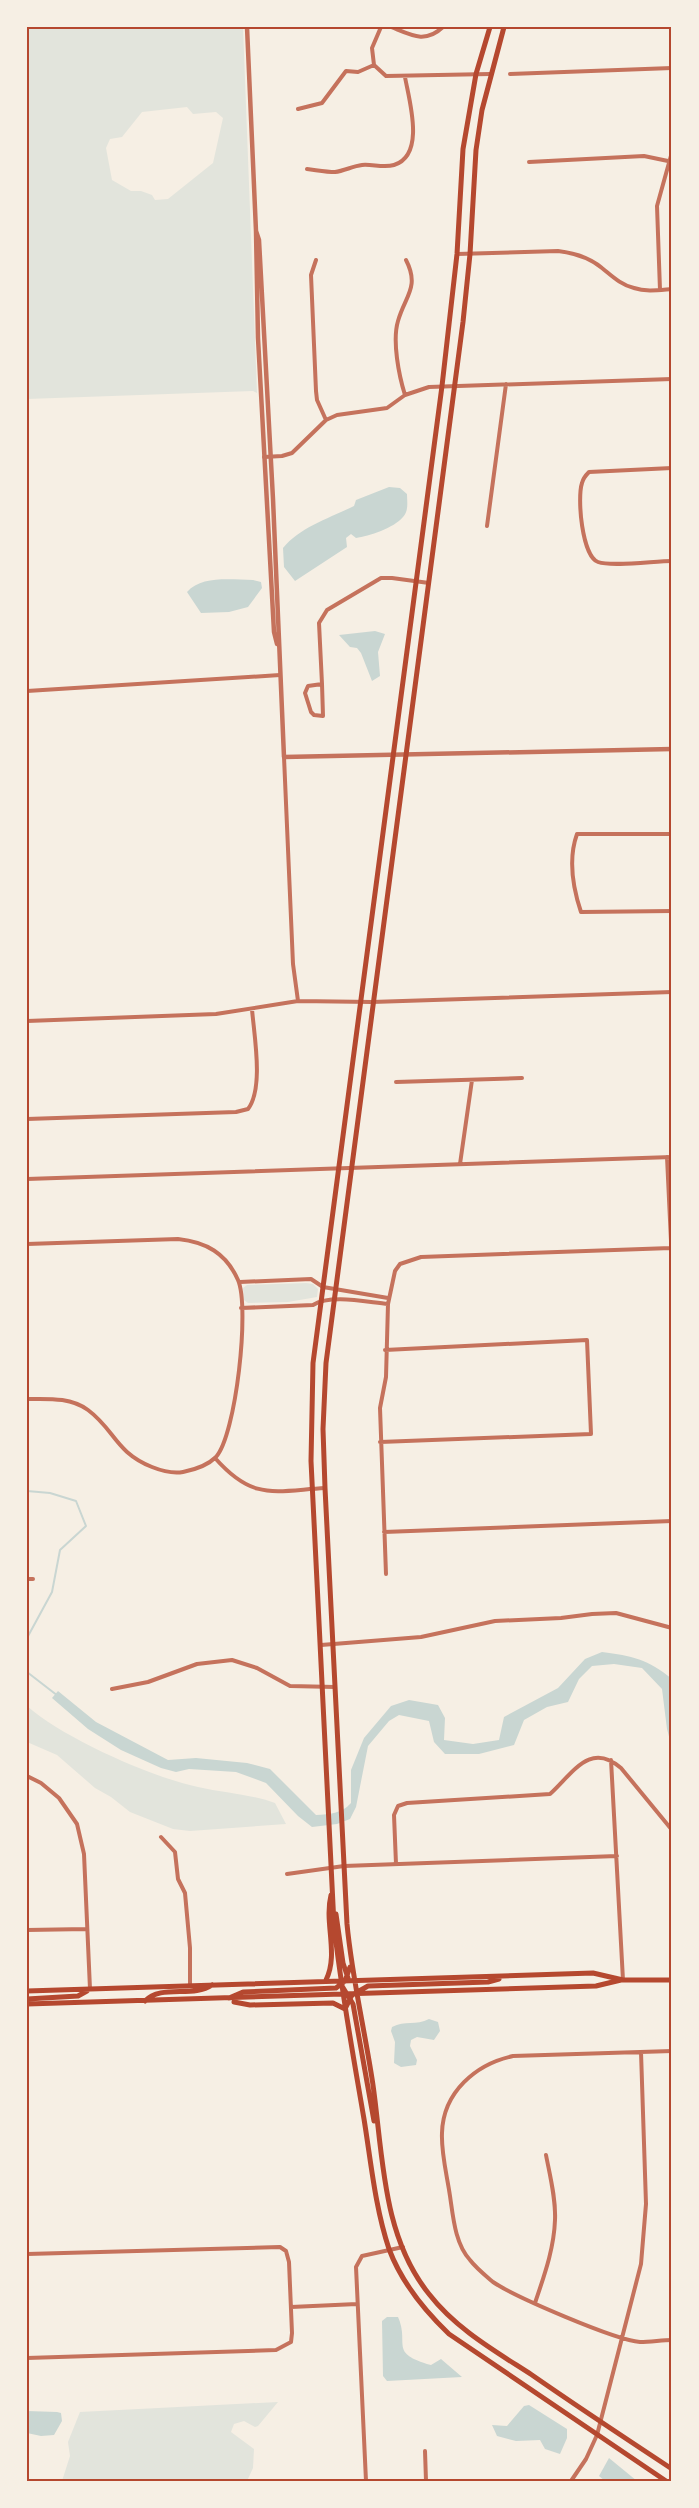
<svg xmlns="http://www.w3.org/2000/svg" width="699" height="2508" font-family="Commissioner,sans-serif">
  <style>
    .green { fill: #e2e4dc; fill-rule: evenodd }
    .water { fill: #c9d6d2 }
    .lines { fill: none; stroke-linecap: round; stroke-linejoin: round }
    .stream { stroke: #c9d6d2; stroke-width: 2 }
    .minor { stroke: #c5725c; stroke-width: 4 }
    .tertiary { stroke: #c5725c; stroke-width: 4.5 }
    .secondary { stroke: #b5482f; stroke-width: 5 }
    .neatline { fill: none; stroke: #b5482f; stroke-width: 2 }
  </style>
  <rect width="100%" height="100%" fill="#f6efe4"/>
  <path class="green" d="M27,27H243L257,393L253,391L27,399ZM187,107L193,114L216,112L223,118L213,163L168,199L155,200L152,195L141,191H131L112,180L106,148L110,139L122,137L142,112Z
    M306,1283L313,1284L318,1289L317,1297L288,1302L248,1303L244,1300L243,1288L247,1285Z
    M27,1706C63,1738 151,1777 198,1787C224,1793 250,1794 275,1803L286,1824L190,1831L173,1829L130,1812L111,1797L95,1788L57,1755L27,1742Z
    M278,2402L258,2426L255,2427L244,2421L234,2424L231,2432L254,2449L253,2468L247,2481H62L70,2456L68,2442L80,2412Z"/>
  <path class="water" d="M389,487L400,488L407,494C407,501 409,511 403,517C394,528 369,536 356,538L351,534L346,538L347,547L295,581L284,567L283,548C300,527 330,518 354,506L356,500Z
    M253,580L261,582L262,588L248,607L229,612L201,613L187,592C202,575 232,580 253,580Z
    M375,631L385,634L378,652L380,676L372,681L361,653L357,648L350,647L339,635Z
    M602,1652C632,1656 648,1659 672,1679V1748L667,1729L662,1689L642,1668L614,1664L592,1666L579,1679L568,1702L547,1707L524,1720L514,1745L479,1754H445L434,1742L429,1721L399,1715L389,1721L368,1746L356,1807L350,1819L337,1824L312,1827L298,1816L266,1783L236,1772L189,1769L176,1772L161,1768L121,1750L88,1729L52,1698L58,1691L96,1722L168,1760L196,1758L247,1763L270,1769L316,1815C330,1814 341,1814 351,1803V1770L364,1738L391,1706L409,1700L438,1705L445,1718L444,1740L473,1744L499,1740L504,1717L558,1688L585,1659Z
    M429,2019L438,2022L440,2031L434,2040L417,2037L411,2040L410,2046L417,2060L416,2065L401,2067L394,2063L395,2042L391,2031L392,2027C405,2020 416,2026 429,2019Z
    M387,2317H398C410,2344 388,2353 431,2365L441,2359L462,2377L387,2381L383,2376L382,2321Z
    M529,2405L567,2429V2438L560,2454L545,2449L540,2440L516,2441L497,2436L492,2425L507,2426L524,2406Z
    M27,2411L57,2412L61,2413L62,2421L54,2435L41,2436L27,2433Z
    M609,2458L637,2481H605L599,2476Z"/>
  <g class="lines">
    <path class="stream" d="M27,1491L50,1493L76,1501L86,1526L60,1550L52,1592L27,1638
      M27,1672L58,1696"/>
    <path class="minor" d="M381,27L372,48L374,65L386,76L490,74
      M391,27C411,35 425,44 443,27
      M510,74L672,68
      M298,109L322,103L346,71L358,72L374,65
      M529,162L644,156L668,161
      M307,169C316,170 326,172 335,172C344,171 353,166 362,165C372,164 384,168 394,165C426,155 409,100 405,77
      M457,254L558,251C575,253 589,257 602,268C612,276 621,285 634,288C646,292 659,290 672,289
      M316,260L311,275L316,391L317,400L326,420
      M660,290L657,206L672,152
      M405,395C399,376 392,341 398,321C405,296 420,287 406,260
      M264,457L282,456L292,453L326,420L337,415L387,408L405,395L429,387L672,379
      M672,468L589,472C586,475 583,479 582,483C577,498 582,556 598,562C612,567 655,561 672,561
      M487,526L506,384
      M322,684L323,716L314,715L311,712L305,693L308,686L322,684L319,623L327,610L381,578H392L429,583
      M27,691L280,675
      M284,757L293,964L298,1001
      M672,834H577C568,859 573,888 581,912L672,911
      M27,1021L216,1014L298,1001L372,1002L672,992
      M396,1082L522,1078
      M27,1119L236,1112L248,1109C264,1088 254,1035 252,1009
      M667,1157L672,1262
      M460,1164L472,1080
      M27,1179L672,1157
      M27,1244L178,1239C206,1242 226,1253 238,1280C250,1307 236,1435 216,1457C208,1465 193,1470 183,1472C172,1474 162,1471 152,1467C115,1452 115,1430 88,1410C70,1397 48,1399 27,1399
      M240,1282L311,1279L323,1287L388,1298
      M241,1308L313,1305C331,1294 366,1302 388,1304
      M380,1442L591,1434L587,1340L385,1350
      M215,1458C253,1501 273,1491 325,1488
      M384,1532L672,1521
      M386,1574L380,1408L386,1377L388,1304L395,1271L400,1264L421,1257L671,1248
      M27,1579H33
      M321,1645L421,1637L495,1621L561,1618L592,1614L616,1613L672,1628
      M112,1689L148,1682L197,1664L232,1660L257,1668L290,1686L335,1687
      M611,1760L623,1980
      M27,1776L41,1783L59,1798L77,1824L84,1854L90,1989
      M161,1837L175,1852L178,1879L185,1893L190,1948V1985
      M396,1864L394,1815L398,1806L407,1803L550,1794C573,1773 590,1741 621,1768L672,1830
      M287,1874L344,1866L617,1856
      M27,1930L87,1929
      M672,2051L513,2056C476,2064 443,2092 442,2133C441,2153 447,2175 450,2196C453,2216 455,2244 470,2260C476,2268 486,2276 493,2282C515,2297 615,2340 640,2342C651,2342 662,2340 672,2340
      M27,2254L280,2247L286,2251L289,2262L292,2333L291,2342L276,2350L27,2358
      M535,2303C544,2276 554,2249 555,2220C556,2199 550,2176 546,2155
      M291,2307L357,2304
      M425,2451L426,2481
      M366,2481L356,2267L362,2256L403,2247
      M571,2481L586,2459L597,2435L641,2264L646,2204L641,2052"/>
    <path class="tertiary" d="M247,27L256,231L258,338L274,632L277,644
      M256,231L259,240L273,499L284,757L672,749"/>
    <path class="secondary" d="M490,27L476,74L463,149L457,254L442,386L313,1363L311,1461L334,1925C341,1990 353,2054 364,2119C371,2162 375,2207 389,2249C401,2281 425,2311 449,2334L666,2481
      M504,27L482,110L476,150L470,254L463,322L326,1363L323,1429L325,1488L347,1924C352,1978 365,2031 373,2085C383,2155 382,2236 429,2294C456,2329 495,2351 532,2375C578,2407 625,2438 672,2469
      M336,1914L343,1963L348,1978
      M328,1981L326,1980C339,1954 324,1923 331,1895
      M342,1986L353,2004L374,2121
      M27,1991L593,1973L623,1980H672
      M229,1998L243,1992L336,1988L345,1981L350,1967
      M27,1999L78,1996L87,1991
      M145,2001C161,1984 193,1998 212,1985
      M234,2002L250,2005L333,2003L345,2009L352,1995L368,1986L488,1982L499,1979
      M27,2004L596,1986L621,1980"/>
  </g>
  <rect width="699" height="2508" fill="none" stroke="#f6efe4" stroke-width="57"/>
  <rect x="28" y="28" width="642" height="2452" class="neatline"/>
</svg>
